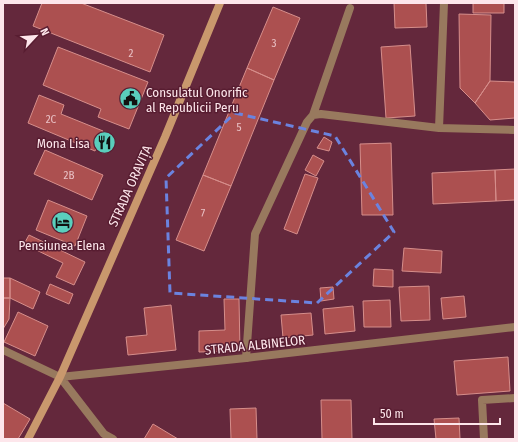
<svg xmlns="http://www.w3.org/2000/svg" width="518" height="442" font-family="'Fira Sans Condensed',sans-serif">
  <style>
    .building { fill: #ac5050; stroke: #d68e8b }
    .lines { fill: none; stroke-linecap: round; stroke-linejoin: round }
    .lane { stroke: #98795e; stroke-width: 8 }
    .street { stroke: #98795e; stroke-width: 8 }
    .secondary { stroke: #c9986d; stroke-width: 8 }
    .marked { fill: none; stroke: #6b83df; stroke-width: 3; stroke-dasharray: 8 5; stroke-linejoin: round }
    .labels { text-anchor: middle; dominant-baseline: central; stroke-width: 3; stroke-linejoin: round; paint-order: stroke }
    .number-label { font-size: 11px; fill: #e9c0c4 }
    .poi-label { font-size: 13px; fill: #fde6eb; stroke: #581d31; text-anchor: start }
    .street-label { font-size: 13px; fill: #fde6eb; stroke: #581d31 }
  </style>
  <rect width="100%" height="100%" fill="#64283c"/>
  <path class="building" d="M42,3H81L164,35L150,72L33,26Z
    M394,3H426L427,27L395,28Z
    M473,3H504V13H473Z
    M273,7L300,18L274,80L247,68Z
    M459,14L491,15L490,81L475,103L460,88Z
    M410,45L415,116L386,118L381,47Z
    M58,47L148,82L129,129L98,117L101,109L43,85Z
    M247,68L274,80L231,186L203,175Z
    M490,81L515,82V118L490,120L475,103Z
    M39,95L64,105L61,114L103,131L95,151L28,123Z
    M324,137L332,142L329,151L317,148Z
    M391,143L393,215H362L360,144Z
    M45,150L103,175L92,200L34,174Z
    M313,155L324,161L316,176L305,170Z
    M515,169V200L496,201L495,170Z
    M495,170L496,201L433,204L432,173Z
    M305,174L318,178L297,234L284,229Z
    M203,175L231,186L204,251L176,240Z
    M48,200L87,216L75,246L36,230Z
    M29,235L85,262L74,285L56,277L63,263L24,244Z
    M404,248L442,251L441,273L402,271Z
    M374,269L393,270V287L373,286Z
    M3,278H10V298H3Z
    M10,278L40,292L33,309L10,298Z
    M50,284L73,294L69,304L46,294Z
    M429,286L430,320L401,321L399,287Z
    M333,287L334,299L321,301L320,288Z
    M464,296L466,317L443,319L441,298Z
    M3,298H10L9,319L3,329Z
    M224,299H239L240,351L199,352V331L225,330Z
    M390,300L391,327H364L363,301Z
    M171,305L176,350L128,355L126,337L147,335L144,308Z
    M353,306L355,331L325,334L323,309Z
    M18,312L48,326L35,356L4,342Z
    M311,313L313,335L283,338L281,315Z
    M508,357L510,391L457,395L454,361Z
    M321,400H351L352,439H322Z
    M3,403L30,419L18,439H3Z
    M256,408L257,439H231L230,409Z
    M459,418L460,439H436L434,419Z
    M153,424L178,439H144Z"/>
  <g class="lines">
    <path class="lane" d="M313,115L350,8
      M439,128L444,3
      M246,358L255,234L307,122L313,115L321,114L439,128L515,130
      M484,439L482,400L515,398"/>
    <path class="street" d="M3,350L60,377L246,358L515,327
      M60,377L104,434L113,439"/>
    <path class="secondary" d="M28,439L60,377L165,137L220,3"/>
  </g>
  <path class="marked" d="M235,113L335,136L394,232L317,303L170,293L166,178Z"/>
  <defs>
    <symbol id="civic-disc" viewBox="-11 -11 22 22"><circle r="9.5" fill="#5acebc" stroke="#581d31"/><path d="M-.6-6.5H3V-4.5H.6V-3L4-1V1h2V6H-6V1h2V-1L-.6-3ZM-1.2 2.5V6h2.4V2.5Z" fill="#111"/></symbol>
    <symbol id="restaurant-disc" viewBox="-11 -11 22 22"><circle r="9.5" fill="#5acebc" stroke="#581d31"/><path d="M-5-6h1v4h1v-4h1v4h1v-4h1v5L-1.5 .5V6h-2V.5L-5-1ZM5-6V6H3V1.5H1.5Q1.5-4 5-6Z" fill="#111"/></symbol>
    <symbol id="hotel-disc" viewBox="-11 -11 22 22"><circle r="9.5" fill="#5acebc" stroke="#581d31"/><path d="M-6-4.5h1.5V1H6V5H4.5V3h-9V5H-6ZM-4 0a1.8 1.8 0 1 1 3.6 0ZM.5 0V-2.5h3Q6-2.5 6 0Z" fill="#111"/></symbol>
  </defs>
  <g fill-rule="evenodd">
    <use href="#civic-disc" x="118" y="86" width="25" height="25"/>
    <use href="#restaurant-disc" x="92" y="130" width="25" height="25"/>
    <use href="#hotel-disc" x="50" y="210" width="25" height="25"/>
  </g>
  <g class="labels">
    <g class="number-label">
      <text x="274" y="43">3</text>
      <text x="131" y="53">2</text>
      <text x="51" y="119">2C</text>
      <text x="239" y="127">5</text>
      <text x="69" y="175">2B</text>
      <text x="203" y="213">7</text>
    </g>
    <g class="poi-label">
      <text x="146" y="92">Consulatul Onorific<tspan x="146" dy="15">al Republicii Peru</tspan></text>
      <text x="90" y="143" text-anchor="end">Mona Lisa</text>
      <text x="62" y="245" text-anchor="middle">Pensiunea Elena</text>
    </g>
    <g class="street-label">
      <text transform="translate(130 186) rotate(-66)">STRADA ORAVIȚA</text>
      <text transform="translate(255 345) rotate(-6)">STRADA ALBINELOR</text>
    </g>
  </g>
  <rect width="518" height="442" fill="none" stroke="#fde6eb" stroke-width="8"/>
  <g transform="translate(36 36) rotate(64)" stroke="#581d31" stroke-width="3" paint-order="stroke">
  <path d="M0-3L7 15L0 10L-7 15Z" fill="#fde6eb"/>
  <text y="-6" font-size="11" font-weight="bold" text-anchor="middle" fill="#fde6eb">N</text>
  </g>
  <path d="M374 418v6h126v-6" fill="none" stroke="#fde6eb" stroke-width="2"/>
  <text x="380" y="418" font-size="12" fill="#fde6eb" stroke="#581d31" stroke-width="3" paint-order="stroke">50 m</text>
</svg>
